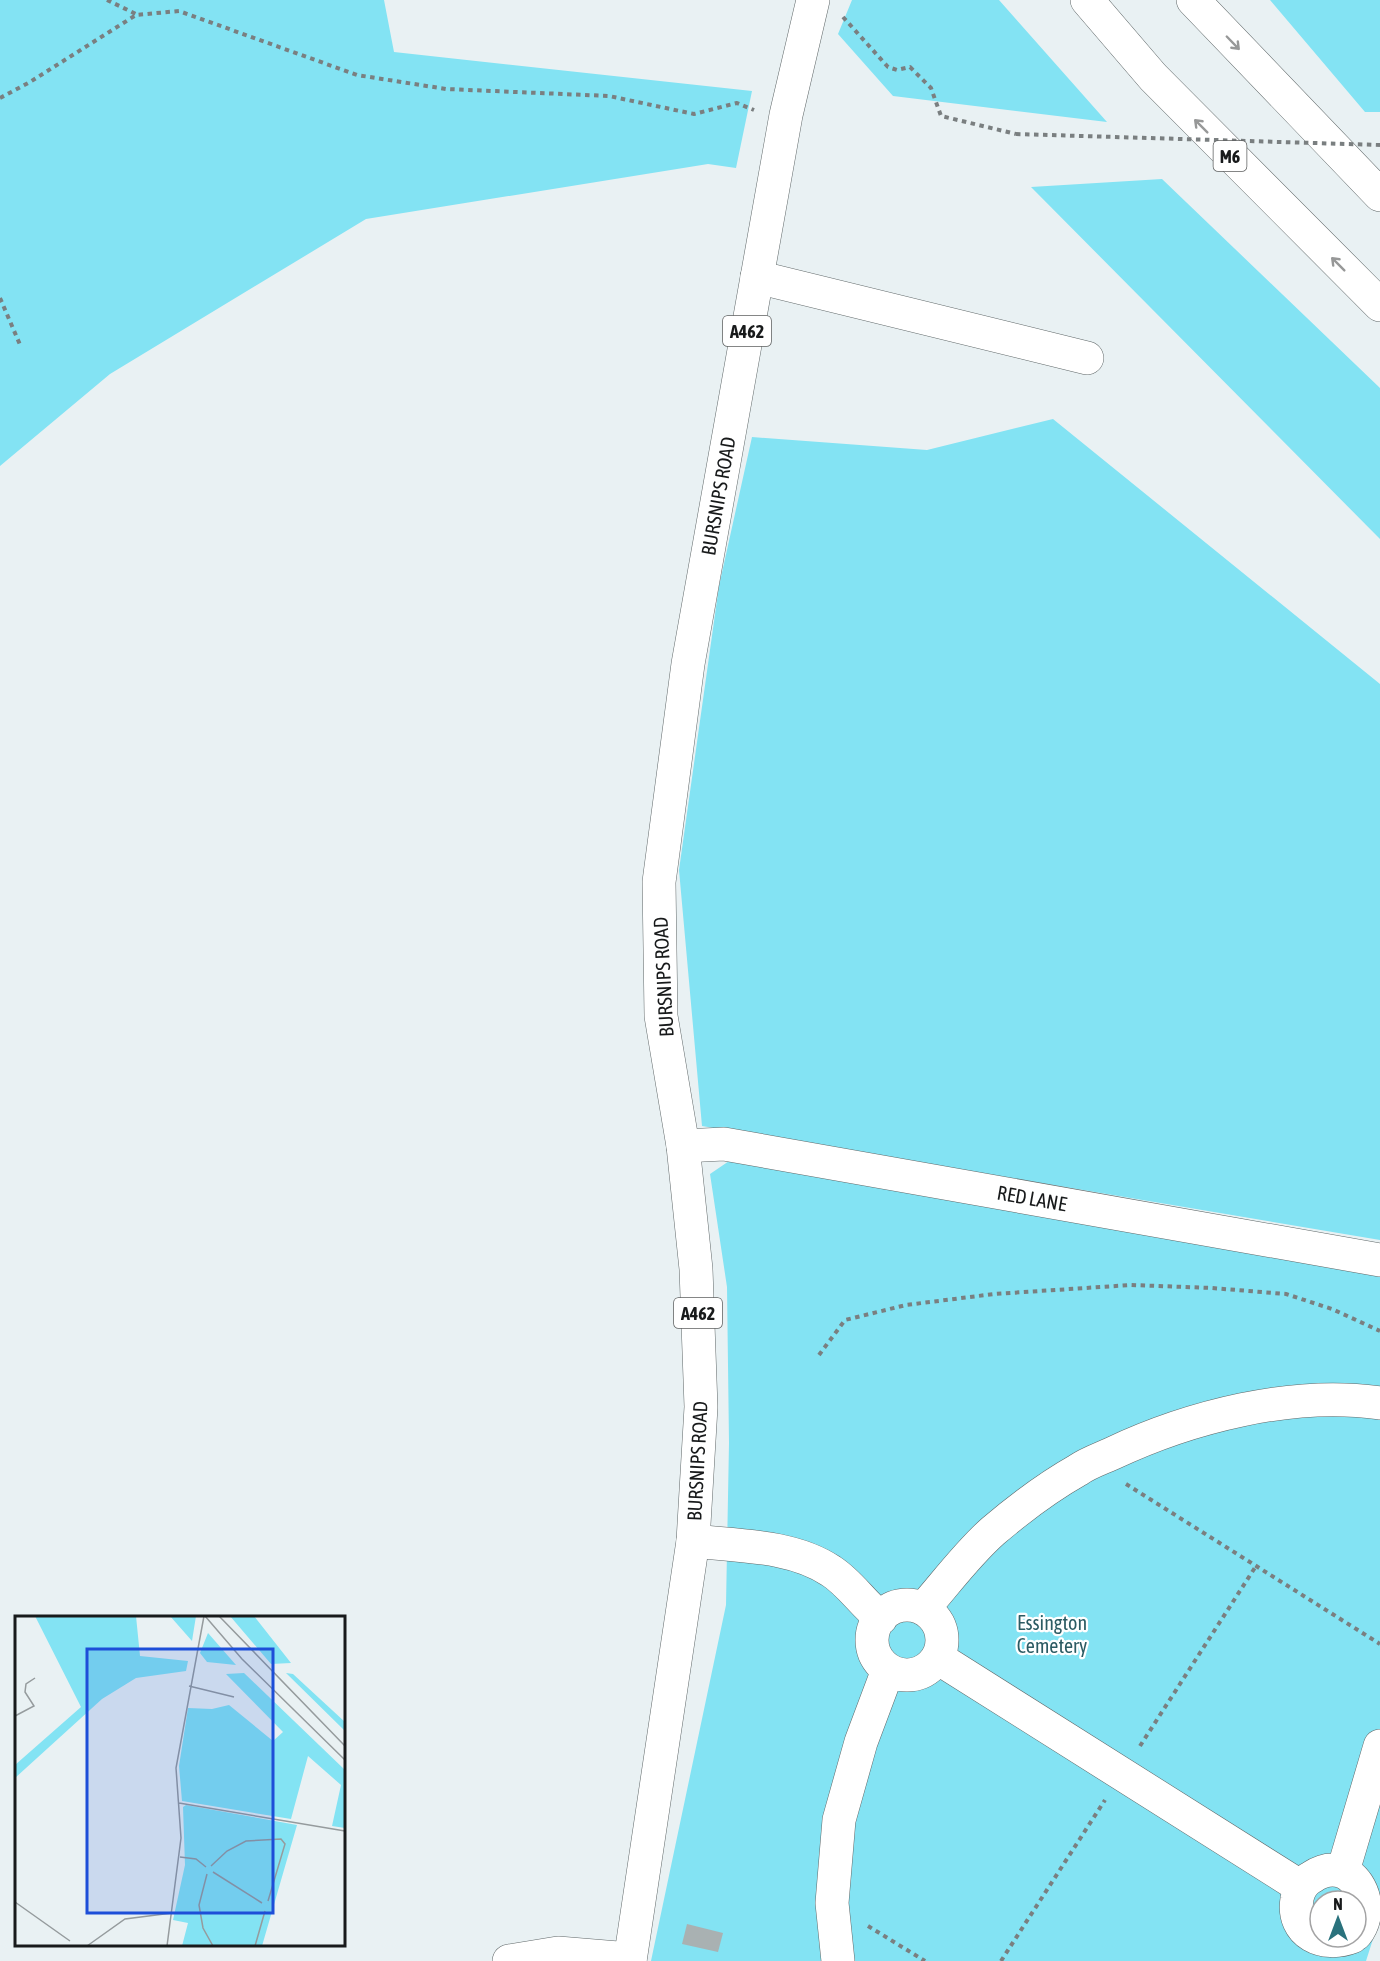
<svg xmlns="http://www.w3.org/2000/svg" width="1380" height="1961" font-family="'Asap Condensed',sans-serif">
  <style>
    .green { fill: #83e3f3; fill-rule: evenodd }
    .building { fill: #a9b1b2 }
    .lines { fill: none; stroke-linecap: round; stroke-linejoin: round }
    .minor-casing { stroke: #606869; stroke-width: 34 }
    .major-casing { stroke: #606869; stroke-width: 34 }
    .highway-casing { stroke: #606869; stroke-width: 34 }
    .path { stroke: #7a7f80; stroke-width: 4; stroke-dasharray: 4.5 4.5; stroke-linecap: butt }
    .minor { stroke: #fff; stroke-width: 33 }
    .major { stroke: #fff; stroke-width: 33 }
    .highway { stroke: #fff; stroke-width: 33 }
    .path-bridge { stroke: #7a7f80; stroke-width: 4; stroke-dasharray: 4.5 4.5; stroke-linecap: butt }
    .oneway { stroke: #979898 }
    .labels { text-anchor: middle; dominant-baseline: central; stroke-width: 4.5; stroke-linejoin: round; paint-order: stroke }
    .shield { fill: #fff; stroke: #5d5f5f; stroke-width: 1.5 }
    .shield-label { font-size: 18px; font-weight: bold; fill: #181a1b }
    .street-label { font-size: 20px; fill: #181a1b; stroke: #fff }
    .park-label { font-size: 20px; fill: #2b5b63; stroke: #fff }
    .inset-road { fill: none; stroke: #959b9d; stroke-width: 1.5 }
    .view { fill: #1d4ed8; fill-opacity: 0.15; stroke: #1d4ed8; stroke-width: 3 }
    .inset-edge { fill: none; stroke: #181a1b; stroke-width: 3 }
  </style>
  <rect width="100%" height="100%" fill="#e9f1f3"/>
  <path class="green" d="M0,0H384L394,52L752,91L736,168L708,164L366,219L110,374L0,466Z
    M852,0H999L1107,122L893,96L838,34Z
    M1270,0H1380V112H1365Z
    M1162,179L1380,388V539L1031,187Z
    M1053,419L1380,684V1240L702,1126L679,870L719,586L752,437L927,450Z
    M735,1157L1380,1275V1917L1366,1961H651L726,1605L729,1443L727,1287L710,1174ZM1320,1901H1356V1937H1320Z"/>
  <path class="building" d="M687,1924L723,1933L718,1952L682,1944Z"/>
  <g class="lines">
    <defs>
      <path id="minor" d="M757,277L1087,358
        M683,1146L724,1144L1380,1260
        M693,1541C738,1546 792,1545 831,1571C850,1583 863,1604 881,1618
        M872 1640a35 35 0 1 1 70 0a35 35 0 1 1-70 0Z
        M923,1609C946,1583 967,1554 993,1531C1020,1508 1048,1487 1078,1470C1088,1463 1100,1459 1111,1454C1189,1417 1293,1390 1380,1403
        M938,1658L1301,1887
        M1343,1871L1380,1746
        M1352,1937C1324,1948 1291,1934 1297,1899C1298,1890 1304,1881 1312,1877C1351,1851 1380,1904 1356,1934
        M509,1961L558,1953L630,1959
        M838,1961L832,1903L839,1820L861,1742L888,1670"/>
      <path id="major" d="M630,1961L693,1541L701,1407L696,1269L683,1146L661,1016L659,882L688,664L786,115L813,0"/>
      <path id="highway" d="M1087,0L1153,77L1380,305
        M1193,0L1380,195"/>
    </defs>
    <use href="#minor" class="minor-casing"/>
    <use href="#major" class="major-casing"/>
    <use href="#highway" class="highway-casing"/>
    <path class="path" d="M107,0L136,14
      M843,17L888,67L897,70L910,67L931,88L941,116L1016,134
      M0,98L30,82L136,15L179,11L357,75L446,89L609,96L694,114L737,103L754,110
      M0,298L21,347
      M819,1355L845,1320L906,1305L994,1294L1131,1285L1212,1288L1286,1294L1332,1309L1380,1331
      M1126,1484L1380,1644
      M1140,1746L1256,1566
      M868,1926L925,1961
      M1001,1961L1105,1800"/>
    <use href="#minor" class="minor"/>
    <use href="#major" class="major"/>
    <use href="#highway" class="highway"/>
    <path class="path-bridge" d="M1016,134L1380,145"/>
  </g>
  <defs><path id="oneway-shaft" d="M-6 0H5M1.5-3L5.5 0L1.5 3" fill="none" stroke-width="1.6" stroke-linecap="round" stroke-linejoin="round" transform="scale(1.5)"/></defs>
  <g class="oneway">
    <use href="#oneway-shaft" transform="translate(1233 43) rotate(46)"/>
    <use href="#oneway-shaft" transform="translate(1201 126) rotate(-135)"/>
    <use href="#oneway-shaft" transform="translate(1338 264) rotate(-135)"/>
  </g>
  <g class="labels">
    <g class="shield">
      <rect x="1213.5" y="141" width="33" height="30" rx="4.5"/>
      <rect x="723" y="316" width="48" height="30" rx="4.5"/>
      <rect x="674" y="1298" width="48" height="30" rx="4.5"/>
    </g>
    <g class="shield-label">
      <text x="1230" y="156">M6</text>
      <text x="747" y="331">A462</text>
      <text x="698" y="1313">A462</text>
    </g>
    <g class="street-label">
      <text transform="translate(718 496) rotate(-80)">BURSNIPS ROAD</text>
      <text transform="translate(663 977) rotate(-93)">BURSNIPS ROAD</text>
      <text transform="translate(1032 1198) rotate(10)">RED LANE</text>
      <text transform="translate(697 1461) rotate(-87)">BURSNIPS ROAD</text>
    </g>
    <g class="park-label">
      <text x="1052" y="1622">Essington<tspan x="1052" dy="23">Cemetery</tspan></text>
    </g>
  </g>
  <g transform="translate(15 1616)">
    <rect width="330" height="330" fill="#e9f1f3"/>
    <path d="M20,0H121L125,40L173,45L171,55L121,62L87,83L0,162V149L66,91ZM155,0H181L177,25ZM215,0H239L276,47L256,48ZM193,17L221,49L192,46L185,37ZM229,57L330,154V212L317,210L326,169L293,140L276,203L167,185L164,150L173,92L197,93L214,89L258,125L268,116L211,58ZM271,57L278,58L330,106V115ZM171,189L282,209L247,330H167L173,307L158,304L170,249L168,191Z" fill="#83e3f3"/>
    <path class="inset-road" d="M190,0L227,43L330,144M204,0L330,130M174,70L219,81M0,100L19,90L10,76L11,68L20,62M164,187L330,215M165,241L181,243L191,251M196,250L212,235L231,225L266,223L270,228L253,285M198,256L247,287M192,258L184,289L188,312L198,330M0,286L55,325M72,330L110,303L157,297M152,330L166,222L161,152L189,0M240,330L250,295"/>
    <path class="view" d="M72,33H258V297H72Z"/>
    <rect width="330" height="330" class="inset-edge"/>
  </g>
  <g transform="translate(1338 1919)"><circle r="28" fill="#ffffff" stroke="#a3a3a4" stroke-width="1.5"/>
  <path d="M0-4.5L10 22L0 15L-10 22Z" fill="#2a727d"/>
  <text y="-9" font-size="16" font-weight="bold" text-anchor="middle" fill="#181a1b">N</text>
  </g>
</svg>
